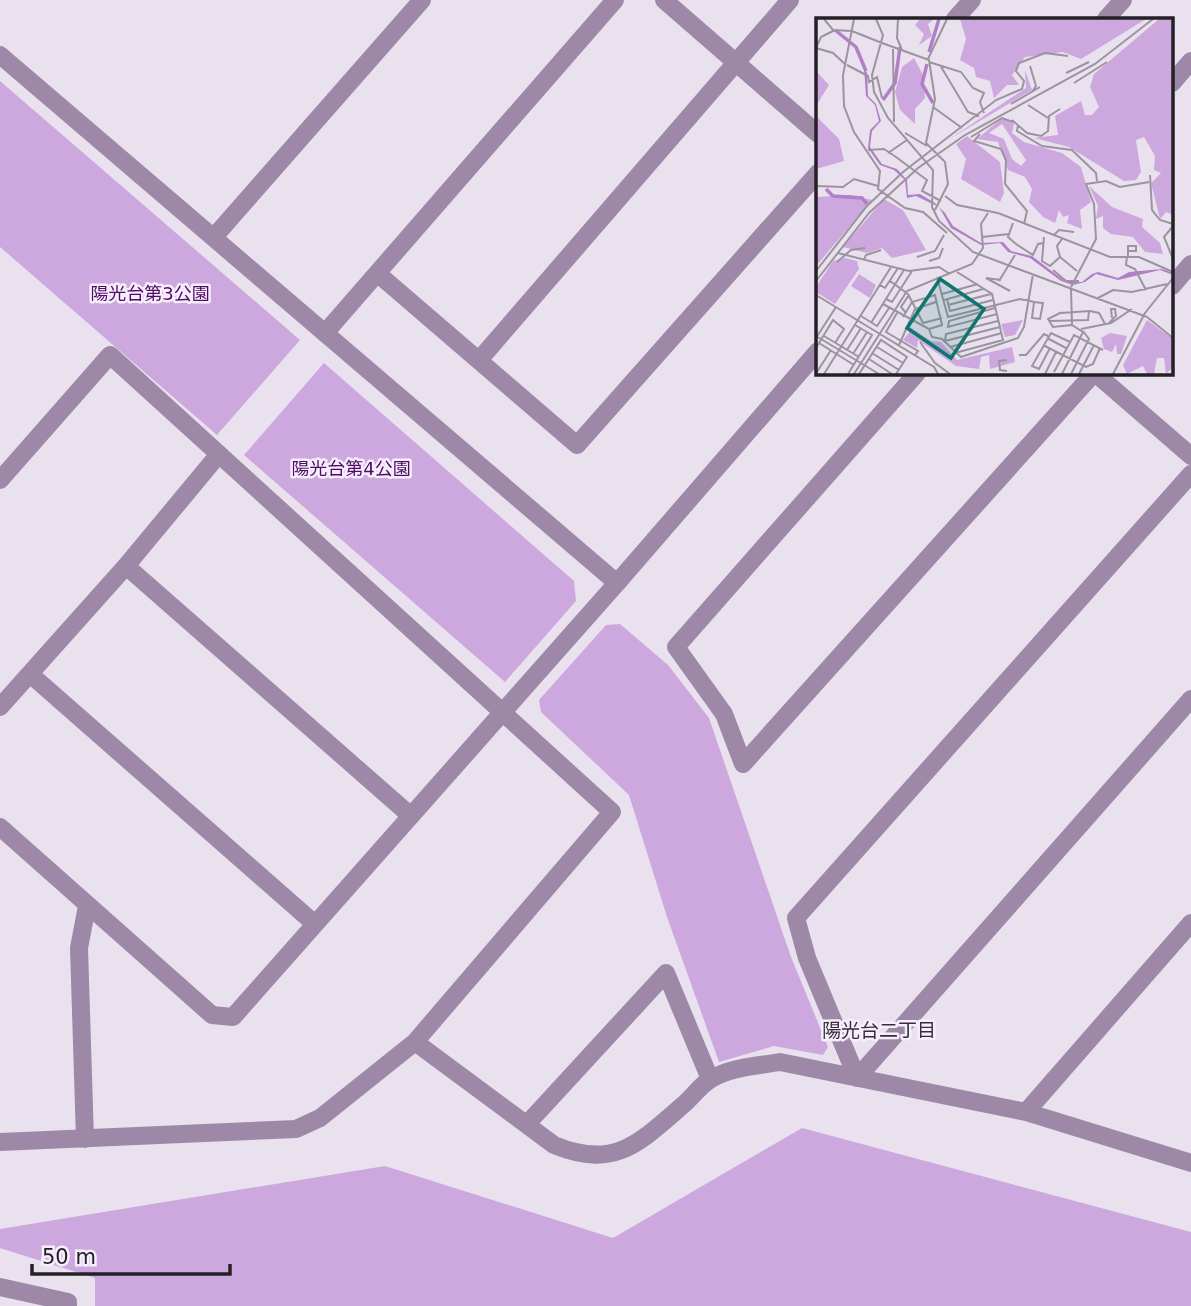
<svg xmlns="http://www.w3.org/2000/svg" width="1191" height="1306" font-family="'DejaVu Sans','Noto Sans JP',sans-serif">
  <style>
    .green { fill: #cca8de }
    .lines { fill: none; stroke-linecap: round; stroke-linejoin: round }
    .minor { stroke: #9d88a8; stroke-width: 18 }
    .tertiary { stroke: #9d88a8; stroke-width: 18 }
    .labels { text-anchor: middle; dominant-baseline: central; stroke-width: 5; stroke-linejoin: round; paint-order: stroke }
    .park-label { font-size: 18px; fill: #4f0a66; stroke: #f7eefc }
    .neighbourhood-label { font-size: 19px; fill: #352e38; stroke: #f7eefc }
    .inset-river { fill: none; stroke: #b17fc7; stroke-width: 3.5 }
    .inset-road { fill: none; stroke: #9b949f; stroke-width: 2 }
    .view { fill: #0f766e; fill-opacity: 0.15; stroke: #0f766e; stroke-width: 3.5 }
    .inset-edge { fill: none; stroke: #242126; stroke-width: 3.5 }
  </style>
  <rect width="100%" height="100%" fill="#eae1ef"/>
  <path class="green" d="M0,81L300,340L217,435L0,247Z
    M324,363L574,581L576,601L505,682L244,455Z
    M620,624L668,665L709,718L791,957L828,1047L823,1055L774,1046L719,1062L667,917L629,795L541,712L539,700L606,625Z
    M802,1128L1191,1232V1306H95V1278L0,1248V1229L385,1166L613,1238Z"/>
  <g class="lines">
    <path class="minor" d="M664,0L818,134
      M955,19L972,0
      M1172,83L1191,61
      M214,237L422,0
      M377,273L577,445L818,173
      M1172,286L1191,264
      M325,333L615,0
      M480,359L790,0
      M917,373L676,647L724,714L743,764L1094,373
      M1095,373L1191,456
      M1191,474L796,918L807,958L857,1078L1191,699
      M0,480L110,355L612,812L415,1042
      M126,566L411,816
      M30,674L315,924
      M0,707L126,566L219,454
      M0,827L212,1015L233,1017L617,583
      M1026,1112L1191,923
      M527,1124L666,973L710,1079
      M85,1139L79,948L87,906
      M0,1142L296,1129L320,1118L415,1042L554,1145C614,1170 638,1144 683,1105C692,1098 700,1085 711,1079C731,1067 757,1066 780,1062L1026,1112L1191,1163
      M0,1287L68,1302V1306"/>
    <path class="tertiary" d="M1106,19L1123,0
      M0,55L617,583L818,351"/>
  </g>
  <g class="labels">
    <g class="park-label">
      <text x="150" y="293">陽光台第3公園</text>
      <text x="351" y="468">陽光台第4公園</text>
    </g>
    <g class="neighbourhood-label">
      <text x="879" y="1030">陽光台二丁目</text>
    </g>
  </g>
  <g transform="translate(816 18)">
    <rect width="357" height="357" fill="#eae1ef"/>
    <path d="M104,1H118L112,6L116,18L103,27L108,16L99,7ZM144,1H330L265,41L247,34L209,39L196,57L203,67H191L178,80L174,63L160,59L158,50L144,42L150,21ZM343,1H357V197L350,194L344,201L335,165L345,155L338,152L339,138L328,119L320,122L325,154L320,162L308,163L253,129L218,120L242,117L239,98L265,83L269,97H276L283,89L274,69L278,56ZM98,40L107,57L109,80L99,91V106L84,92L79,74L86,49ZM209,52L216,72L132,122L210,70ZM0,53L13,67L0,88ZM0,98L23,121L28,143L0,151ZM186,100L198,106L196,115L208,124L246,135L265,149L275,184L264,192L266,211L251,205L253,197L247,199L243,192L239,205L227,199L213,184L216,171L209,159L192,152L182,124L161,121ZM186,106L210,142L205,148L196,141L188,121L173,115ZM151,118L184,144L188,175L184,184L145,161L150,141L140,126ZM273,168L296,189L327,201L326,209L344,225L347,236L329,234L317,219L295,216L287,210V198L280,201L282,188ZM34,177L56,182L0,248V179ZM68,181L87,192L110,232L76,240L66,230L51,235L27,229ZM29,240L41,243L43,251L19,286L0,274V269L17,243ZM43,256L60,267L54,280L35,268ZM207,302L199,317L189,319L185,306ZM331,302L357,321V349L350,356L348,340H341L338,356H331L327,348L311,356L307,347ZM91,307L115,323L125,324L141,342L196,329L199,344L174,351L173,337L165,339L163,351L140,348L102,322L101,330L87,322L95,312ZM294,315L311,318L305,336H301L300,326L296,334L288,331L285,320Z" fill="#cca8de" fill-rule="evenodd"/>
    <path d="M48,49L51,55L52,78L60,86L65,103L56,113L54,129L66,146L81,151L91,162L92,177L104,176L119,185L129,195L137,208L165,225L187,224L195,233L216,238L250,264H266L276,256L282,254L302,260L313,254L346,251L357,255V257L344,252L302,262L280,256L269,264L257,267L245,263L214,240L192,234L184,225L165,227L135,210L123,189L100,178L91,180L89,162L78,152L64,147L52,130L54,112L63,103L59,87L50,78Z" fill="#b17fc7"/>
    <path class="inset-river" d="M19,12L40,29L50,53M113,34L123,1M111,46L106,66L117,85M67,82L79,65L84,29M10,171L17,178L46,180L51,186"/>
    <path class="inset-road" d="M8,1L17,12L36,13L66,25M38,1L27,57L28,88L38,114L64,153L62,171L89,190L107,194L131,215M60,1L67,17L56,57L58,74L72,100L117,152L116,189L123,203L157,234L331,299M82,1L81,20L86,32M66,25L113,42L119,81L110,125L129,144L132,166L119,192M0,30L17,35L30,47M0,30L5,19L19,12M77,31L78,104M112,41L131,1M113,44L145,54L157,70L168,75L164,84L168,95M31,47L52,58L53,64L61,59L66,80M124,47L152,94L163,98M214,48L220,68L216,74M250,55L273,44M258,65L291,44M195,86L224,69M212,87L232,100M117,89L146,110M196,102L211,115L225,118L232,113L233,98L244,91M202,107L201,113L226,128L256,132L280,155L281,163M89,115L111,128M164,116L158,123L185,131L190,142L189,166L211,193L208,206M155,119L186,100L197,104M52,132L68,131L80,139L111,162L106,173L125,183M72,135L91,122M334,157L336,192L344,202L357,206M0,168L27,169L38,161L62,168M129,178L141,187L182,195L294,239H323L357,254M197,205L192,219L200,226L217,237L222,226L228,225M357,208L348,219L357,241M238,217L243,212L258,214M166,219L193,216M228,219L226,243L234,248L244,239M246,221L241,228L244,239L261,253M22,235L93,253L123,249L134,256M311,238L310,247L319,251L330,272M312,238V228H320V233H312M101,239L119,233L128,217M48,242L50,237L65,232M113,243L123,240L127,230M21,244L35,232L49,230M237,252L250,263H263M0,253L51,188L87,154L180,82L206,71L208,63L200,53L203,45L229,35L252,38M121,259L132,299L204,281L208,282H211L214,283L218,284L227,285L224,301L216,300L218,284M185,262L170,260L194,273M0,263L53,195L102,150L149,117L279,46L337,1M74,263L92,276L107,305L126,300M183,263L199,237M64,267L69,270L82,250M255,269L280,221L278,186L270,166L290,163L304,169L333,164M126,276L162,266M0,277L118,349L122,356M282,280L297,272L316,274L351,266M70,281L76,284L96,253M131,281L134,293L177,282M128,282L167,271M67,286L113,311L116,319L126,321L145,339L202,320L208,309L217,256M132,287L175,276M179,290L133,303L132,309L181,296M81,295L70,314L102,333L99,337M90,295L85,289L93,277M45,298L61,308L73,290M87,299L96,284L119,277L126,307L113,311M331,299L357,320M233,303L272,302L273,293M55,305L88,252M292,306L300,298L299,291H295L296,300M256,307L237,309L232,301L244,295L274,293L283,295L289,306M265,311L295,305L316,291M0,318L63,356M8,318L43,339M0,320L20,289M231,320L250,330M129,323L130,316L182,303M129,323L184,309M104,324L119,345L134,356M3,325L38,347M83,327L99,291L120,284M227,327L270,349L277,346L284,330M61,329L87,345M134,329L186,315M0,330L17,302L28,311L19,325M234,330L223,351L216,348L235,315L254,324M31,332L45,310M56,335L83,352M139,335L187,322L176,276L141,254M37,336L51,314M203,337H210L228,316L232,318M53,341L76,356M191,342L183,343L184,352L191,353M1,354L15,332M238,354L258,317L287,332M8,356L75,249M32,356L56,317L39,307M38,356L91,273L156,246L167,230L165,206L172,195M43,356L65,322L91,339L80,356M229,356L240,334M246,356L267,314L256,307L255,270M255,356L273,321L267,313M263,356L278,327M297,356L329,295L357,260"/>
    <path class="view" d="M124,261L168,291L135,340L91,310Z"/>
    <rect width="357" height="357" class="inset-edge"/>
  </g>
  <path d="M32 1264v10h198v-10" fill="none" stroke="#242126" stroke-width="3.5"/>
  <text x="42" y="1264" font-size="21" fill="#242126" stroke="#f7eefc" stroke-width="5" paint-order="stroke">50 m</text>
</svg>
